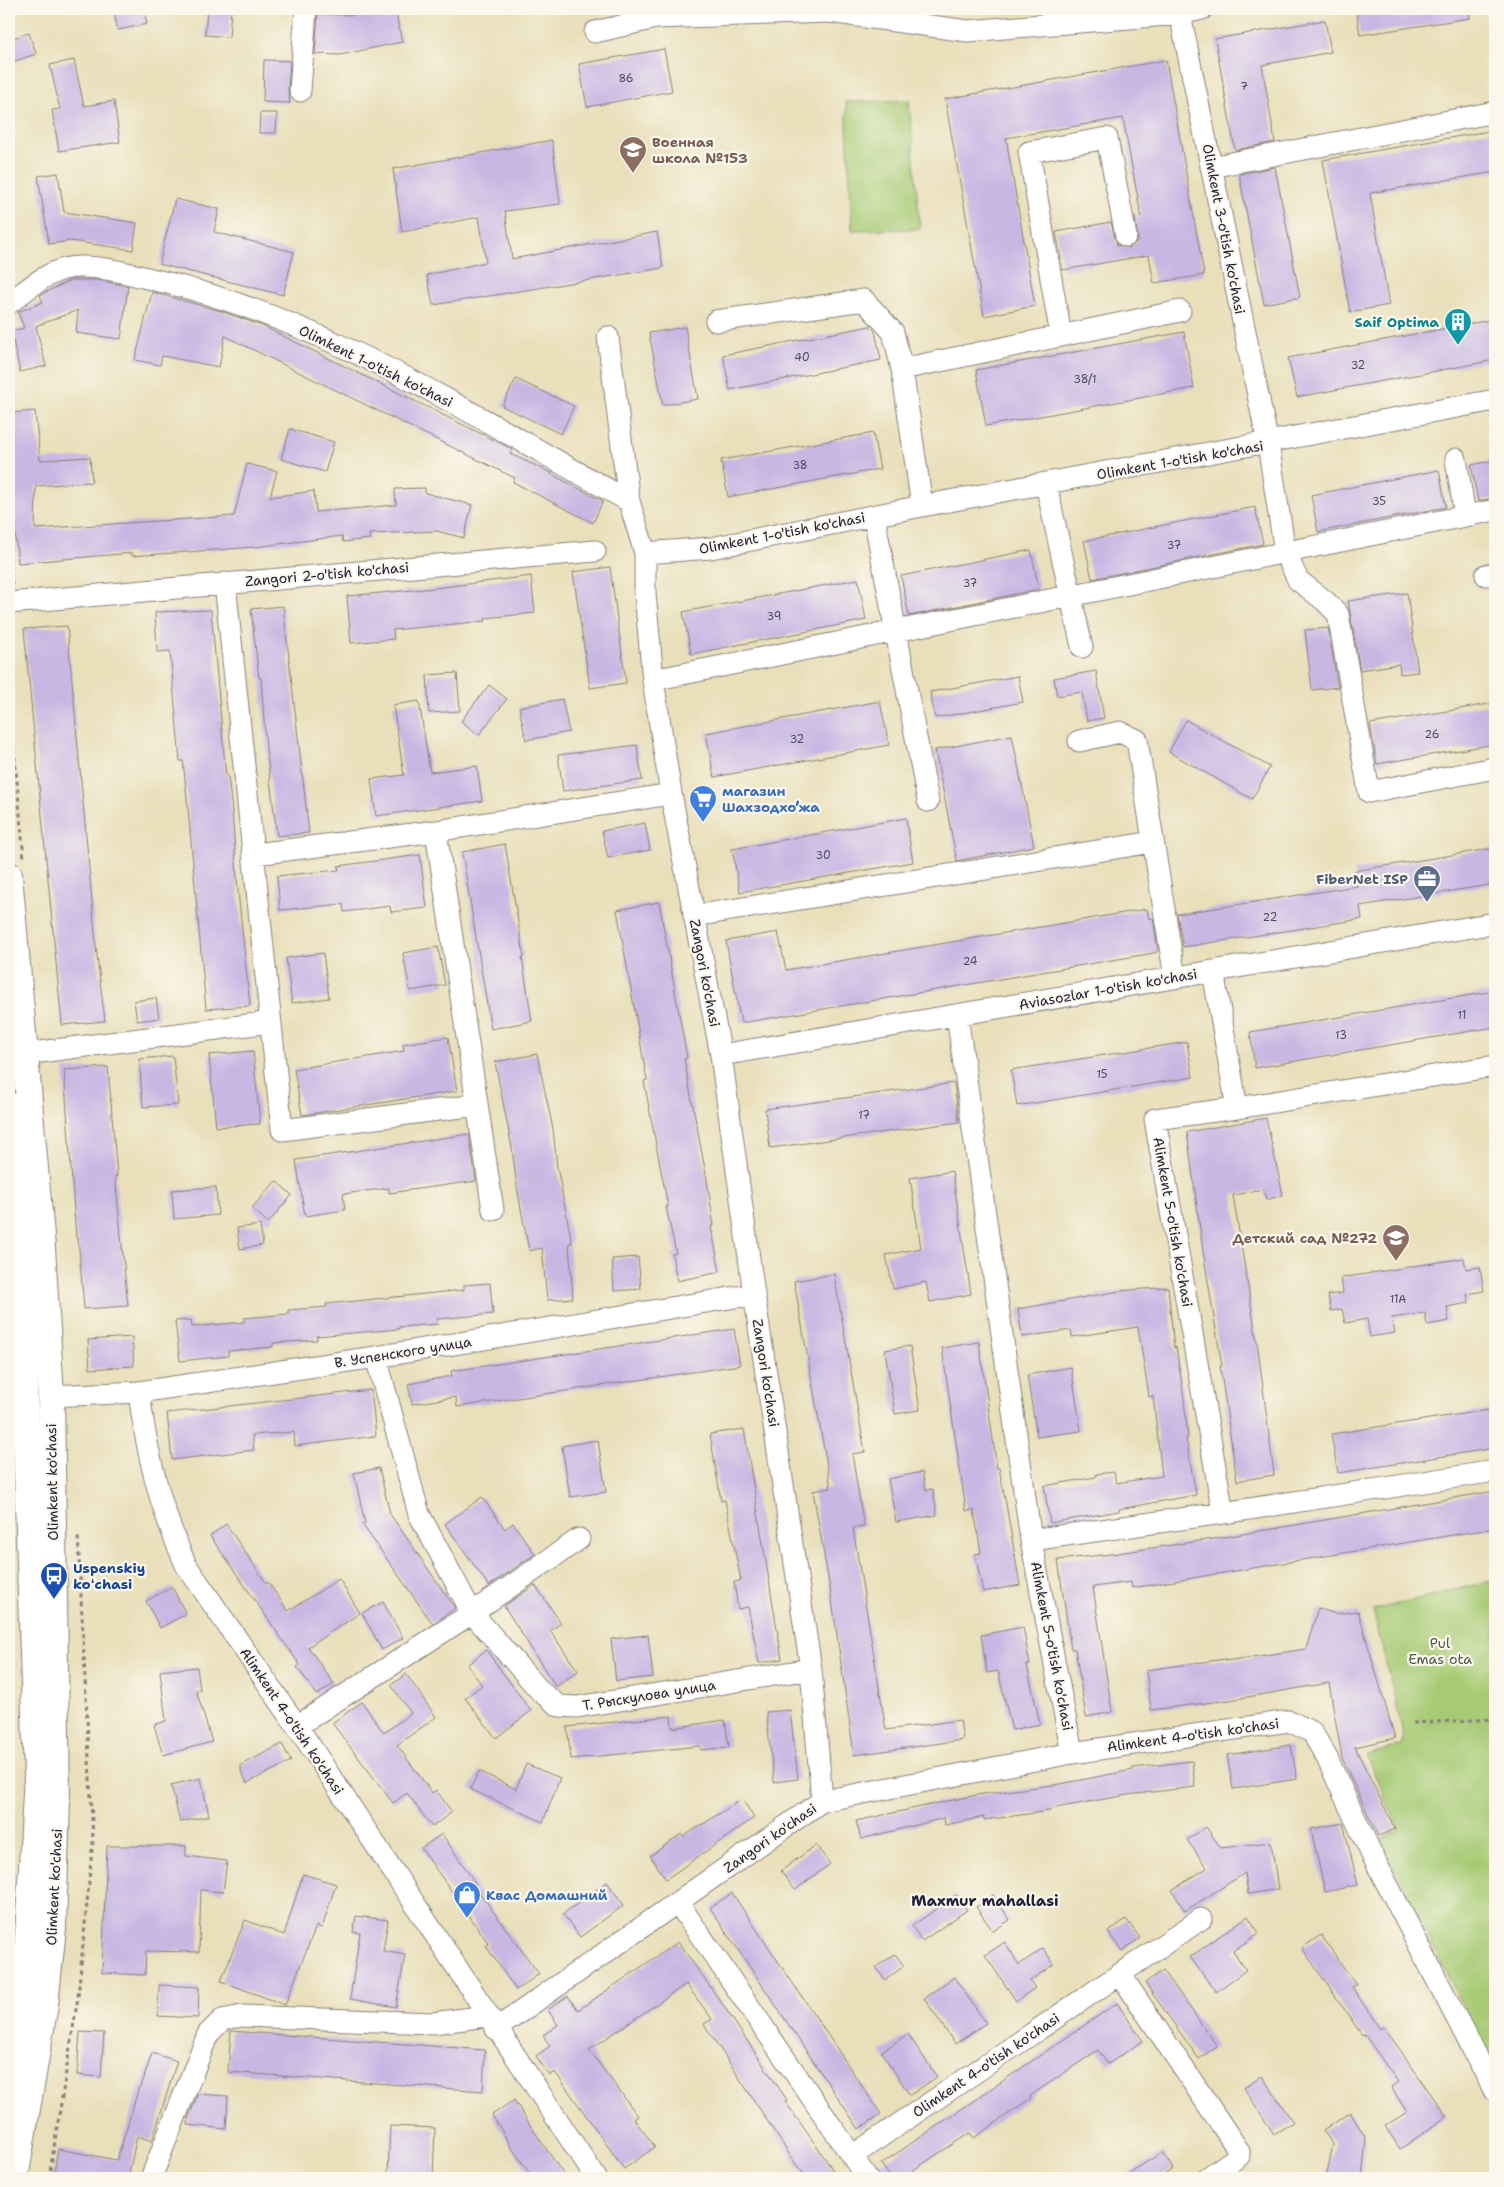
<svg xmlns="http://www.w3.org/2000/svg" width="1504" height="2187" font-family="'Shantell Sans',sans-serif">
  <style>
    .green { fill: #a7cb74; stroke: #647658 }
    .building { fill: #c8b7e3 }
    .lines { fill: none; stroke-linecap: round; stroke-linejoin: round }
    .minor-casing { stroke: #86807a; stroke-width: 23 }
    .major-casing { stroke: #86807a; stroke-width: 28 }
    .path { stroke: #86807a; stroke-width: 3; stroke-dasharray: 4 4; stroke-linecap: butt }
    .minor { stroke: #fff; stroke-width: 21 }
    .major { stroke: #fff; stroke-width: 26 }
    .labels { text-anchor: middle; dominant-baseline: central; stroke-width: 4.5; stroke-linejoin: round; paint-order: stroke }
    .number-label { font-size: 11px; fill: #4c4765 }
    .education-label { font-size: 14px; font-weight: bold; fill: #785e54; stroke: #fbf7ec; text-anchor: start }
    .street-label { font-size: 14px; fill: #22223b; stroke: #fbf7ec }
    .culture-label { font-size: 14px; font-weight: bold; fill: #0d838f; stroke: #fbf7ec; text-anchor: end }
    .shop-label { font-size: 14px; font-weight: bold; fill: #366cbe; stroke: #fbf7ec; text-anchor: start }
    .service-label { font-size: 14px; font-weight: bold; fill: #4e5e75; stroke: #fbf7ec; text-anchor: end }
    .transit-label { font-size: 14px; font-weight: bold; fill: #164399; stroke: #fbf7ec; text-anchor: start }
    .park-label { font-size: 14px; fill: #4a554c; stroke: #fbf7ec }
    .neighbourhood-label { font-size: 15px; font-weight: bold; fill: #22223b; stroke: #fbf7ec }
  </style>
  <rect width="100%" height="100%" fill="#fbf7ec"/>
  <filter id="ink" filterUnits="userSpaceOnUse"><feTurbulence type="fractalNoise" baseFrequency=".02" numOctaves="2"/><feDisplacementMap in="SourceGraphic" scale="10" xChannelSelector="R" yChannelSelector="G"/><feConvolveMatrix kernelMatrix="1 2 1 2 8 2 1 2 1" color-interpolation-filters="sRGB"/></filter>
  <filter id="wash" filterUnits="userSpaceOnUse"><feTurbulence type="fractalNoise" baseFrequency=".0096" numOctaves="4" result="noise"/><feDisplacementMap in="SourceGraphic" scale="20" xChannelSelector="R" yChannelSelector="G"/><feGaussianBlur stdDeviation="1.12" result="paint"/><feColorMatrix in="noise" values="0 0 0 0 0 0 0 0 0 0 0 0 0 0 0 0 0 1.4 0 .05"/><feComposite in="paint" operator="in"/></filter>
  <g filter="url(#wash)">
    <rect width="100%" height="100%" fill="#e9dfba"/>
    <path class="green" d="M909,100L920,229L852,230L846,102Z
      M1495,1580V2071L1380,1840L1399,1830L1366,1755L1403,1745L1402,1729L1373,1610Z"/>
    <g id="blocks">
      <path class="building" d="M113,9H144L147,24L118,30Z
        M207,9H231L229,37L205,35Z
        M352,9H395L402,42L340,55L315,54L318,14L353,15Z
        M1356,9H1469L1470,18L1360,35Z
        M1325,20L1331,52L1262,65L1275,142L1235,150L1215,39Z
        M29,33L36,54L9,63V39Z
        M664,49L672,91L587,107L579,64Z
        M74,60L84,106L114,101L120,142L59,151L52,110L60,109L50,65Z
        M264,60L290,61L288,90L290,103L263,102Z
        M1166,60L1204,275L1154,283L1149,255L1063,270L1056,232L1111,222L1117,245L1128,248L1138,241L1135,217L1141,216L1123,118L1006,138L1035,306L984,316L945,99Z
        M260,113H277L276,133H259Z
        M1495,130V172L1370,193L1389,305L1350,312L1323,160Z
        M552,140L560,204L505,211L512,259L657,232L663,268L433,305L427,275L486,262L479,217L402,232L393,169Z
        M1275,167L1300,297L1264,304L1239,174Z
        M58,173L64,212L137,223L133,250L71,241L49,244L38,176Z
        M175,199L219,209L214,232L294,252L283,295L159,264Z
        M71,280H98L128,286L121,339L76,333L78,310L36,326L46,366L20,372L11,331L24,328L18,312L43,302L40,295Z
        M152,292L221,311L265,327L506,446L512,450L510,454L552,473L551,474L603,501L593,523L513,482L515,478L225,336L219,367L162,356L160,365L135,360Z
        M1495,319V360L1297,397L1288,358Z
        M870,326L875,331L881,360L730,390L723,355Z
        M685,327L698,399L663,405L649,333Z
        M1184,332L1194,388L986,426L976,370Z
        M516,379L574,406L561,434L502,406Z
        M35,411L40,460L90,457L92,482L36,486L35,529L234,516L247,464L277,471L270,497L314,491L316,512L396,505L395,489L425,488V493L472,505L464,538L437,531L369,534L370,539L343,542L342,536L255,547L132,556V553L18,563L12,503H9V413Z
        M290,429L334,442L325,472L281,459Z
        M873,433L880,469L728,497L721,460Z
        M1495,460V498L1478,501L1471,465Z
        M1439,470L1446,507L1318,532L1311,495Z
        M1255,507L1263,544L1092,579L1084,541Z
        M1031,550L1039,589L909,616L901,576Z
        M610,567L626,683L590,688L573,572Z
        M531,576L535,613L485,618L486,621L393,630L394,639L351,643L347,596L435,588Z
        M858,579L866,620L691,654L683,612Z
        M1407,593L1418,672L1400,674L1399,664L1360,670L1348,601Z
        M283,606L309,833L277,836L266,748L261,678H259L251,609Z
        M211,610L226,776H228L232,810L238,891L250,1006L206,1009L188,808L183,761H180L170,651L157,652L155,612Z
        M67,626L97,956L105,1021L62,1025L24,629Z
        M1328,628L1338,687L1312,690L1305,630Z
        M1096,671L1104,718L1087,721L1082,692L1057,696L1054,678Z
        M457,673L460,711L429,713L427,675Z
        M1018,676L1023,702L935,718L930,692Z
        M489,685L507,699L479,735L461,721Z
        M562,699L569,732L526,740L519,707Z
        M419,701L430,772L477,766L482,801L376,816L371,779L404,775L393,705Z
        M880,701L889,745L714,777L706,733Z
        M1495,703V744L1377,764L1370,724Z
        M1186,720L1270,767L1252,799L1169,752Z
        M1012,735L1034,846L957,861L935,750Z
        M637,745L642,780L563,791L558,755Z
        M906,818L913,862L740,892L732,849Z
        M645,823L650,850L608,858L602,831Z
        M505,844L524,957H522L532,1021L491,1029L462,852Z
        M1495,848V884L1360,906L1362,919L1183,947L1177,914L1357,886L1354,871Z
        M420,855L427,908L391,912L390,906L344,912L343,904L280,910L277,876L339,870L338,866Z
        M659,902L687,1058L684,1059L707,1180L714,1226H711L720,1272L677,1281L672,1254L676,1253L666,1207H668L644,1081L647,1080L617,910Z
        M1147,909L1149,919L1153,918L1158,951L1154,953L741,1023L726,941L778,932L786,970Z
        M438,947L445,985L410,991L403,953Z
        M323,953L329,998L292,1003L286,958Z
        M1495,991V1027L1255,1068L1250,1032Z
        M156,998L159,1018L137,1021L134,1001Z
        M448,1037L457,1091L302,1115L294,1069L404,1051L403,1044Z
        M1187,1042L1193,1077L1017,1106L1011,1070Z
        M253,1051L260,1124L216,1127L209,1055Z
        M537,1054L553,1129L557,1167L572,1243H569L573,1298L547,1300L542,1248L529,1251L517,1187L512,1148L495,1062Z
        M173,1056L178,1105L143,1107L139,1059Z
        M108,1067L117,1176H115L128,1306L84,1309L78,1238H76L64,1070Z
        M954,1083L959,1122L770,1148L765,1109Z
        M1266,1118L1283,1195L1266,1200L1264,1190L1233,1195L1258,1348L1274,1475L1237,1481L1220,1366H1222L1203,1251L1187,1132Z
        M469,1134L476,1181L389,1193V1188L343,1194L345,1210L305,1216L296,1160Z
        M952,1171L971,1294L930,1302L926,1282L893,1289L886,1255L921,1248L910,1178Z
        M276,1181L292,1195L268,1223L252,1208Z
        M216,1187L218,1215L174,1219L172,1190Z
        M260,1225L263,1245L240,1249L237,1228Z
        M638,1257L641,1289L614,1291L612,1259Z
        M1464,1258L1466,1269L1480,1267L1484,1291L1467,1294L1469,1303L1447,1307L1449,1321L1427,1325L1425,1313L1392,1318L1395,1333L1370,1337L1367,1319L1345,1323L1342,1309L1331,1311L1328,1295L1343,1293L1341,1278Z
        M834,1274L865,1452L852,1454L864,1527L853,1528L886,1730L960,1720L963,1740L854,1755L833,1607L813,1491L831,1488L794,1281Z
        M490,1283L493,1314L437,1319L438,1324L399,1327V1329L316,1336L317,1340L273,1343V1347L228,1351V1356L180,1361L175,1321L191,1320L192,1327L244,1322V1318L288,1314V1310L327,1307L326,1304L464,1290V1285Z
        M1168,1287L1174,1348L1176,1347L1183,1391L1188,1437L1186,1438L1196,1495L1119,1509V1511L1050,1523L1044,1486L1096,1477V1474L1114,1472L1116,1483L1162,1476L1153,1396L1149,1397L1138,1327L1072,1337L1071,1330L1022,1337L1018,1309L1120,1291Z
        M734,1329L740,1365L457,1407L456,1397L412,1404L408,1384L452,1376L451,1371Z
        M132,1337L134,1366L90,1369L88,1340Z
        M979,1342L997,1468H999L1006,1504L1020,1585L983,1592L975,1554L981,1553L974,1510L966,1511L942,1348Z
        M910,1346L920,1410L895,1414L885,1350Z
        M1071,1367L1081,1431L1037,1437L1027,1375Z
        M371,1390L376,1436L295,1446L294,1432L252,1435L254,1450L172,1460L167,1413Z
        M1495,1409V1448L1338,1473L1331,1434Z
        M744,1429L782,1659L759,1663L748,1607L738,1609L734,1582L741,1581L725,1500L721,1501L710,1434Z
        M598,1440L606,1492L570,1497L562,1446Z
        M379,1468L390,1514L455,1608L433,1624L362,1524L365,1523L354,1473Z
        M922,1472L926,1490L933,1489L937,1515L896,1522L888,1479Z
        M1495,1491V1528L1132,1588L1131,1582L1093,1587L1112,1712L1086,1717L1075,1649H1071L1058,1560L1111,1554L1213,1539Z
        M482,1497L505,1529L513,1523L535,1554L489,1586L445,1524Z
        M226,1524L266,1583L268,1582L288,1611L339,1579L360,1613L308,1647L334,1684L317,1695L297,1667L300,1665L210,1536Z
        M535,1585L561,1623L550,1631L578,1671L556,1687L504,1606Z
        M172,1587L186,1614L160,1628L146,1601Z
        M383,1602L403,1638L382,1650L362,1613Z
        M1318,1608L1336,1614L1358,1611L1395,1738L1355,1747L1395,1829L1378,1836L1342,1758L1329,1683L1230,1700L1151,1710L1146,1670L1225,1659V1661L1306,1649Z
        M1023,1627L1030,1665H1027L1040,1724L1012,1730L998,1671L987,1673L981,1635Z
        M648,1635L653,1677L616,1681L611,1639Z
        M486,1650L531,1711L496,1738L465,1698L482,1685L467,1665Z
        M197,1667L200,1690H196L212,1742L163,1755L154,1725L166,1721L160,1671Z
        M406,1674L436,1717L397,1745L432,1793L436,1790L452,1812L432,1827L407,1793L393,1803L332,1723L362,1702L384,1733L411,1713L391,1685Z
        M790,1710L798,1779L774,1782L766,1712Z
        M671,1716L672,1728L725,1720L729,1747L701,1750L700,1746L571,1759L567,1727Z
        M282,1744L291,1761L247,1783L241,1771V1765Z
        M1291,1745L1297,1779L1233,1789L1227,1755Z
        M1192,1761L1195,1787L1127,1795L1050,1809V1811L984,1820V1817L945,1825L944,1818L861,1839L856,1821L976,1795L1060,1784L1133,1770V1768Z
        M526,1764L560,1778L543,1822L470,1789L479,1771L516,1789Z
        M201,1778L209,1816L180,1822L171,1785Z
        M742,1799L754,1818L666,1879L650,1856L681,1834L683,1837Z
        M1343,1823L1358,1885L1325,1892L1311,1829Z
        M1206,1827L1221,1848L1271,1842L1278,1889L1248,1894L1245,1873L1185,1911L1172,1890L1207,1868L1187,1840Z
        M442,1834L476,1884L474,1885L539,1974L516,1990L486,1946L489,1944L421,1848Z
        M816,1845L830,1864L795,1890L781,1871Z
        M107,1846H186V1856L227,1861L223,1892L201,1890L199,1952L146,1951L145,1975L102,1973Z
        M303,1874L336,1884L322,1928L316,1926L285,2005L221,1981L245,1920L284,1935Z
        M607,1882L624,1905L580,1937L563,1914Z
        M732,1893L881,2114L859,2129L710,1908Z
        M956,1895L967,1910L922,1941L912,1926Z
        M993,1895L1010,1920L993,1931L976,1907Z
        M356,1916L388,1920L383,1951L405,1955L396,2007L350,1999L360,1933L353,1932Z
        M1248,1916L1259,1933L1233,1951L1246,1970L1216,1992L1190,1957Z
        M1126,1919L1140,1938L1122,1951L1108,1932Z
        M1321,1935L1356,1985L1352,1987L1380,2029L1384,2027L1447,2117L1400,2149L1385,2126L1407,2112L1391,2087L1398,2082L1364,2034L1362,2035L1302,1948Z
        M678,1942L721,2002L787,2100L785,2101L833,2170L821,2178H806L793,2160L704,2024L712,2019L686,1984L589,2050L638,2116L634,2119L655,2147L624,2169L555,2072L549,2075L536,2056L550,2046L543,2035L558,2025L548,2010L568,1996L578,2010Z
        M1005,1942L1019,1965L1043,1948L1054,1964L1030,1981L1035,1988L1016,2001L985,1955Z
        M895,1954L904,1966L885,1980L876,1967Z
        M1163,1970L1217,2046L1199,2059L1145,1983Z
        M954,1977L986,2023L955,2044L924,1998Z
        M159,1985L199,1987L198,2018L158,2016Z
        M1117,2003L1143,2041L1108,2064L1098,2050L1030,2096L1031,2098L974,2138L970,2133L901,2178H891L881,2164Z
        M231,2031L485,2050L483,2091L228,2072Z
        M80,2032L104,2033L101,2077L77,2075Z
        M908,2034L937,2077L910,2095L881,2052Z
        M152,2053L177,2061L152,2141L137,2136L128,2178H53L58,2149L117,2160L139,2087H141Z
        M1262,2076L1293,2122L1274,2134L1244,2088Z
        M198,2094L228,2096L226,2129L188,2125L189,2116Z
        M514,2100L532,2128L566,2178H533L512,2148L492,2115Z
        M1350,2112L1366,2138L1362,2178H1326L1333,2144L1323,2131Z
        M390,2126L435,2128L433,2177L388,2175Z
        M1163,2152L1173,2169L1159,2178H1121Z"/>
    </g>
  </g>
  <g filter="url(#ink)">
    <use href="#blocks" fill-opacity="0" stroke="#86807a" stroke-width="1"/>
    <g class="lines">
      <defs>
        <path id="minor" d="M1180,14L1268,444L1285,552L1298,580L1325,601L1338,614L1369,792L1495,768
          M595,32L656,18L829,12L967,31L1180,14L1202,9
          M300,91L306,9
          M1211,167L1495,112
          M9,303C29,288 52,267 78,267C106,266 137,276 164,282C329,322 481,420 629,501L645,553V593L653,680L671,794L721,1055L754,1294L811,1669L822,1801
          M716,321L864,300L893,332L902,369
          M1061,336L1029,152L1107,138L1126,236
          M608,337L629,501
          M1456,459L1465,516
          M1046,484L1082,647
          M922,506L902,369L1180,311
          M874,516L928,801
          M645,553L711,548L922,506L1495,400
          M1486,575L1495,574
          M225,583L282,1130L477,1105
          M9,603L595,551
          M653,680L1495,510
          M1079,741L1120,732L1137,740L1175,978
          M436,831L493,1210
          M255,854L436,831L671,794
          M694,916L1153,842
          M1213,971L1237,1108L1155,1119L1223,1513
          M957,1015L1031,1540L1072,1753
          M721,1055L1495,923
          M9,1056L270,1022
          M1237,1108L1495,1066
          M376,1357L419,1514L472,1613L541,1692L559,1706L577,1707L811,1669
          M139,1392C146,1451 161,1511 186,1565L297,1726L596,2178
          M51,1396L139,1392L376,1357L754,1294
          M1031,1540L1223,1513L1495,1471
          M297,1726L472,1613L579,1539
          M678,1903L867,2178
          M1120,1974L1239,2151V2156L1207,2178
          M496,2029L822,1801L1072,1753L1289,1721L1312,1732L1327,1758L1372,1855L1495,2092
          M852,2156L1201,1919
          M151,2178L208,2034L222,2020L242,2016L433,2023L486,2016"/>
        <path id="major" d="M9,875L42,1247L51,1396L57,1799L53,1928L45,2005L15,2178
          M9,1105L20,1258L37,1776L24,2006L9,2105"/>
      </defs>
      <use href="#minor" class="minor-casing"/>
      <use href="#major" class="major-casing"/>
      <path class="path" d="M9,533L12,584
        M9,693L24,859
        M1413,1723L1495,1719
        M49,2178L78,1997L93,1840L78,1535"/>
      <use href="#minor" class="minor"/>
      <use href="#major" class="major"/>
    </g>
  </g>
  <defs>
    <symbol id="school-pin" viewBox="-11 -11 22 30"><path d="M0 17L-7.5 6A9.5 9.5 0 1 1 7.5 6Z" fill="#8d6e63" stroke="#fbf7ec"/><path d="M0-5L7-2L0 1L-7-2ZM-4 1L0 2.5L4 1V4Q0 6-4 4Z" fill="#fff"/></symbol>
    <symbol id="building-pin" viewBox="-11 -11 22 30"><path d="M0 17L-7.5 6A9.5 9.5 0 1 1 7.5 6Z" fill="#0f9aa8" stroke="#fbf7ec"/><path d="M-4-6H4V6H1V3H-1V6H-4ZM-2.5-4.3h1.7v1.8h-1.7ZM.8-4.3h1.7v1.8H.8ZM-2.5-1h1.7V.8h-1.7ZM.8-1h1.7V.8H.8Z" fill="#fff"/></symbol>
    <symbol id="supermarket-pin" viewBox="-11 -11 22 30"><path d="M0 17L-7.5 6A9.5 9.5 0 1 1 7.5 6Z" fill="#3f7fe0" stroke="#fbf7ec"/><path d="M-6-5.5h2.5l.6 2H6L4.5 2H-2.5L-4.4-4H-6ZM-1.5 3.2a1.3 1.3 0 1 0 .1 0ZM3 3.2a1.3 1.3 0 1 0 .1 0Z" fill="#fff"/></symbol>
    <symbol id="office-pin" viewBox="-11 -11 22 30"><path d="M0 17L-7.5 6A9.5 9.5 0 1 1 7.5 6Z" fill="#5c6f8a" stroke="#fbf7ec"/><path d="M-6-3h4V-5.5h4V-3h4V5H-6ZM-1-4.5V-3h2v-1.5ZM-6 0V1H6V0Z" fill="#fff"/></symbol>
    <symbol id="bus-pin" viewBox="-11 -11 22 30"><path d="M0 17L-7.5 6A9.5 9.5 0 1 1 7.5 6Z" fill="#1a4fb4" stroke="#fbf7ec"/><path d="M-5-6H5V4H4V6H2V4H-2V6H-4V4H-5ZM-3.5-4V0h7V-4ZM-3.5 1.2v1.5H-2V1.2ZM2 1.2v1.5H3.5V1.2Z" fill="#fff"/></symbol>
    <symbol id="shop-pin" viewBox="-11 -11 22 30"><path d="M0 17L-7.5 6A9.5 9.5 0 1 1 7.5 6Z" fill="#3f7fe0" stroke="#fbf7ec"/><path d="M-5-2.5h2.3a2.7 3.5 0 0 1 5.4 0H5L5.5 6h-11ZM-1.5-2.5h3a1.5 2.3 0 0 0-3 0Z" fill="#fff"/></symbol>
  </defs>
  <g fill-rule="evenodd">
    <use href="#school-pin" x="617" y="134" width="32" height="43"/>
    <use href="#building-pin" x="1442" y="306" width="32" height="43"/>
    <use href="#supermarket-pin" x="687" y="783" width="32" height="43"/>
    <use href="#office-pin" x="1411" y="863" width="32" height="43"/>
    <use href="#school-pin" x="1380" y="1222" width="32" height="43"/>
    <use href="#bus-pin" x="38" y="1560" width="32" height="43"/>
    <use href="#shop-pin" x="451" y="1879" width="32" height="43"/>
  </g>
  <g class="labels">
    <g class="number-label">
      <text x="626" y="78">86</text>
      <text x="1244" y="86">7</text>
      <text x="802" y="357">40</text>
      <text x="1358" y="365">32</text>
      <text x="1085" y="379">38/1</text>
      <text x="800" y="465">38</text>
      <text x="1379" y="501">35</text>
      <text x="1174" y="545">37</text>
      <text x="970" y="583">37</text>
      <text x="774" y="616">39</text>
      <text x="1432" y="734">26</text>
      <text x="797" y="739">32</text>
      <text x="823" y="855">30</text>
      <text x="1270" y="917">22</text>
      <text x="970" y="961">24</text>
      <text x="1462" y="1015">11</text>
      <text x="1341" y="1035">13</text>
      <text x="1102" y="1074">15</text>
      <text x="864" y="1115">17</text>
      <text x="1398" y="1299">11A</text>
    </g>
    <g class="education-label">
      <text x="652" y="142">Военная<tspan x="652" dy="16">школа №153</tspan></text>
      <text x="1377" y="1238" text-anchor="end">Детский сад №272</text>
    </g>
    <g class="street-label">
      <text transform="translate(1224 229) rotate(79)">Olimkent 3-o'tish ko'chasi</text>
      <text transform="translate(376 366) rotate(26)">Olimkent 1-o'tish ko'chasi</text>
      <text transform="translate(1180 460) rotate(-10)">Olimkent 1-o'tish ko'chasi</text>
      <text transform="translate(782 533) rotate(-11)">Olimkent 1-o'tish ko'chasi</text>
      <text transform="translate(327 574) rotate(-5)">Zangori 2-o'tish ko'chasi</text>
      <text transform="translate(705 973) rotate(79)">Zangori ko'chasi</text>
      <text transform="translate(1108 989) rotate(-10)">Aviasozlar 1-o'tish ko'chasi</text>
      <text transform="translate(1173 1222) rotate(80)">Alimkent 5-o'tish ko'chasi</text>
      <text transform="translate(403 1352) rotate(-9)">В. Успенского улица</text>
      <text transform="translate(766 1373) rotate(81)">Zangori ko'chasi</text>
      <text transform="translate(52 1482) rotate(-91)">Olimkent ko'chasi</text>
      <text transform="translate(1052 1646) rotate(79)">Alimkent 5-o'tish ko'chasi</text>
      <text transform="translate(649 1695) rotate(-9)">Т. Рыскулова улица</text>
      <text transform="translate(292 1721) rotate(56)">Alimkent 4-o'tish ko'chasi</text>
      <text transform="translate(1193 1735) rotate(-8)">Alimkent 4-o'tish ko'chasi</text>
      <text transform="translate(770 1838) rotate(-35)">Zangori ko'chasi</text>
      <text transform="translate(54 1887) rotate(-87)">Olimkent ko'chasi</text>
      <text transform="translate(986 2065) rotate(-34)">Olimkent 4-o'tish ko'chasi</text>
    </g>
    <g class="culture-label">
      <text x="1439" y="322">Saif Optima</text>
    </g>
    <g class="shop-label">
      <text x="722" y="791">магазин<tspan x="722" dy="16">Шахзодхо’жа</tspan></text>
      <text x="486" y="1895">Квас Домашний</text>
    </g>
    <g class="service-label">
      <text x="1408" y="879">FiberNet ISP</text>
    </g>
    <g class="transit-label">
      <text x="73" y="1568">Uspenskiy<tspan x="73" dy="16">koʻchasi</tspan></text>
    </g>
    <g class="park-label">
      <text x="1440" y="1643">Pul<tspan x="1440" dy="16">Emas ota</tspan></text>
    </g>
    <g class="neighbourhood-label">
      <text x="985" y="1901">Maxmur mahallasi</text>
    </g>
  </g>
  <rect width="1504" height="2187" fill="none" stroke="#fbf7ec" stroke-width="30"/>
</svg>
